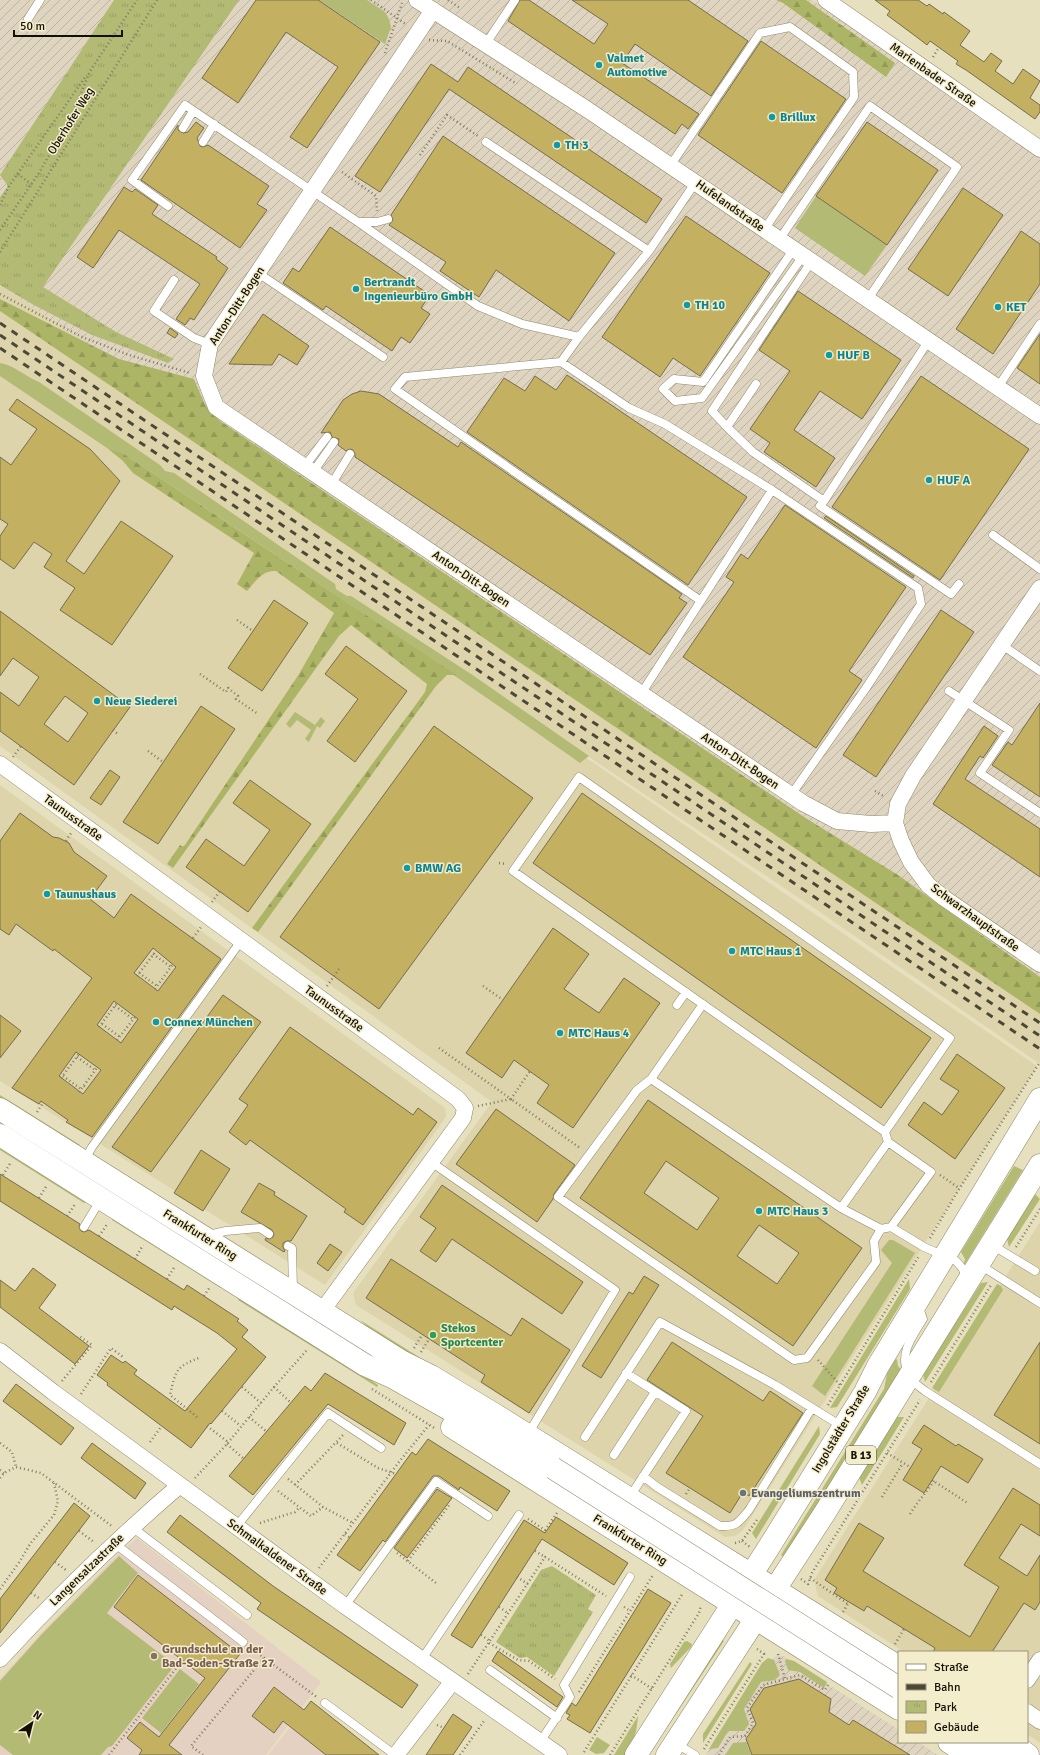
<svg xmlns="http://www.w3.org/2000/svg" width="1040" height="1755" font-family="Signika,sans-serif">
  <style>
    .built { fill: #ddd4ac }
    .industrial { fill: url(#industrial-furrows) }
    .education { fill: #e5d1c2 }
    .grass { fill: #b2ba74 }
    .forest { fill: url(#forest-firs) }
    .park { fill: url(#park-tufts) }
    .building { fill: #c3b161; stroke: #746d4f; fill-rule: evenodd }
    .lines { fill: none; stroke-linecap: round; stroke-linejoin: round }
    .lane-casing { stroke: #8f8869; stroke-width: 9 }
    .street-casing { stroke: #8f8869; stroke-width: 17 }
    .primary-casing { stroke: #8f8869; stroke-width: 23 }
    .path { stroke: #7f7a63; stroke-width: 2.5; stroke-dasharray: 1 3; stroke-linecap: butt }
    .lane { stroke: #fff; stroke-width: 8 }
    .street { stroke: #fff; stroke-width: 16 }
    .primary { stroke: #fff; stroke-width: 22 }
    .rail { stroke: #4c4837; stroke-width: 3; stroke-dasharray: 7 7; stroke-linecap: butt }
    .primary-bridge-casing { stroke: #8f8869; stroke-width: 23; stroke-linecap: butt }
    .primary-bridge { stroke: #fff; stroke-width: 22 }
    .culture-dot { fill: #0f9aa8; stroke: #f4edcb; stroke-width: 1.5 }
    .leisure-dot { fill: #2e9e5b; stroke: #f4edcb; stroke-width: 1.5 }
    .worship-dot { fill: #6b7280; stroke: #f4edcb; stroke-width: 1.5 }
    .education-dot { fill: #8d6e63; stroke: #f4edcb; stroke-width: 1.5 }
    .labels { text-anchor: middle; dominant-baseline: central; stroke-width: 3; stroke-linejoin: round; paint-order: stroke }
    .shield { fill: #f4edcb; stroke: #565240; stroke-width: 1 }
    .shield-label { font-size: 11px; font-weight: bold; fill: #120f04 }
    .culture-label { font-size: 12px; font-weight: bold; fill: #0d838f; stroke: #f4edcb; text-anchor: start }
    .street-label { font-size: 12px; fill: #120f04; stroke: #f4edcb }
    .leisure-label { font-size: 12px; font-weight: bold; fill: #27864d; stroke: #f4edcb; text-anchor: start }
    .worship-label { font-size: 12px; font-weight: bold; fill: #5b616d; stroke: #f4edcb; text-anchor: start }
    .education-label { font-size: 12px; font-weight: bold; fill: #785e54; stroke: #f4edcb; text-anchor: start }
  </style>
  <defs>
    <pattern id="industrial-furrows" width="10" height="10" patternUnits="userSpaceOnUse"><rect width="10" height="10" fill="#ded4bf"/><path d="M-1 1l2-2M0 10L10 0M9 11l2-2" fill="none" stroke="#bdb5a2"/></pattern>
    <pattern id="forest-firs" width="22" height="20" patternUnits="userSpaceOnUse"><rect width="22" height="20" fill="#acb565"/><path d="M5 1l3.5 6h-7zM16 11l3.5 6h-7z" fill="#939a56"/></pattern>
    <pattern id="park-tufts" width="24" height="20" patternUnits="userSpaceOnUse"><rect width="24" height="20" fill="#b2ba74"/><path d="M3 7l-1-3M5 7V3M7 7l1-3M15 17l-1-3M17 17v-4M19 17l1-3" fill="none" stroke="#989f63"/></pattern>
  </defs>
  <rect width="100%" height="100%" fill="#e7e0be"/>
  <path class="built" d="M0,285L1040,984V1064L820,912L443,659L0,368Z
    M0,370L585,757L1037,1066L743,1530L735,1536L725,1537L356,1305L353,1293L492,1102L0,746Z
    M0,785L445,1108L446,1117L325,1285L0,1081Z
    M1040,1222V1743L1027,1734V1652H904L818,1596L814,1580Z"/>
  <path class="industrial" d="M0,0H812L1040,157V984L0,285Z
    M778,1655L785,1657L899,1730V1742H918L938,1755H706L762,1665Z"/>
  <path class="education" d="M137,1538L321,1682L266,1755H0V1679L41,1633L118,1554Z
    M311,1701L379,1755H268Z"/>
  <path class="grass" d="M319,0H367L385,12L389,19L391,27L385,44Z
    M816,196L887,245L865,276L795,228Z
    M0,363C14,365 26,377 39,382L160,465L165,471L174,473L335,584L336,589L347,596H351L471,674L589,756L580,763C429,656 275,554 121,452L107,448L0,376Z
    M295,712L315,725L321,717L325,721L320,728L317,726L309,742L305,739L311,730L297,720L290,728L286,724Z
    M0,1095L80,1145H73L0,1099Z
    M0,1145L86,1202L84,1203L0,1150Z
    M1014,1166L1023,1170L963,1267L965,1259L961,1252Z
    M1035,1194L1040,1199L1009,1247L1007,1239Z
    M114,1217L223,1287L221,1288L112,1220Z
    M889,1240H893L915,1253L825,1396L812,1386L892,1263L881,1250Z
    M909,1279L910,1289L907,1294L837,1407L830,1408Z
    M988,1282L925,1382L923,1374L981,1283Z
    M997,1284L1001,1286L1003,1290L939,1392L932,1388Z
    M240,1296L368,1378L378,1385L377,1387L238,1300Z
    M360,1320L505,1411L374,1333Z
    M897,1359L898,1366L901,1369L785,1557L781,1555L884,1389L887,1374L895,1360Z
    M897,1417H904L862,1485L859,1477Z
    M819,1426L820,1434L756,1539L752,1533Z
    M119,1556L138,1573L107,1613L175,1665L112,1746L108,1747L101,1755H13L0,1745V1681L42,1634Z
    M721,1639L724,1641L649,1755H644Z
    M687,1641L692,1644L691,1647L671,1668L670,1664L684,1642Z
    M768,1658L774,1660L780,1675L775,1680L761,1682L744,1709L749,1724L744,1731H728L718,1748L709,1749L762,1663Z
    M786,1659L794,1661L827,1682L824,1688L800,1672L788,1670L785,1661Z
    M750,1662L752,1664L703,1743V1734Z
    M180,1669L199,1684L161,1733L142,1718Z
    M638,1716C637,1731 634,1742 625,1755H614Z
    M597,1737L610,1745L604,1753L596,1754L589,1750Z
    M746,1742L751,1755H725L733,1743Z"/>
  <path class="forest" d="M776,0H806L895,63L886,77L783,3Z
    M0,299L119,359L194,379L205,405L220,421L804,817L898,875L1040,977V1014L0,311Z
    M107,448L121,452L456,675H447L436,686L258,932L252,928L425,692L427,684L351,625L339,636L173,868L167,864L180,845L183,847L185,845L299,674L334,613L276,571C262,570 255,582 247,591L237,584L254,553L133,473L123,461Z"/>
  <path class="park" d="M114,0H239L43,287L116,332L174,359L168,363L92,335L32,304L0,285V197L8,186L0,175Z
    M552,1566L596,1595L588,1609L593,1612L554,1676L527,1657L520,1658L496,1642L541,1570Z"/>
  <path class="building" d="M256,0H318L380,42L307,148L290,137L338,67L286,32L238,103L202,78Z
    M520,0H529L594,44L608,24L572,0H688L748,41L711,96L635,44L622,63L699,114L688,129L682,124L675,134L508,21Z
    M875,0H918L927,6L929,4L943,14L944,12L970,31L960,45L984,62L991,53L1002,61L995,71L1013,84L1023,69L1040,81L1030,98L1040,105V112L1035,119L966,70L956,64L958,61L930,41L927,45L918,38L887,15L890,11Z
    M761,41L846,99L782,193L698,135Z
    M431,64L458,82L468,67L662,199L646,223L449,89L380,192L355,176Z
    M196,122L204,128L197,138L200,146L203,147L208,145L269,186L257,204L267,210L240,248L141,180L178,125V130L183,133L188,132Z
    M867,122L938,170L887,245L816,196Z
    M443,136L615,253L569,321L496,270L479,297L440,271L446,262L389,225L393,220L391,215Z
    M124,187L132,192L135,189L158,205L152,214L217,257L216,259L228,268L194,320L190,318L185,325L176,319L200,284L119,230L93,268L77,257Z
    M963,188L1003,215L948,296L908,269Z
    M686,216L770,273L700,376L673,358L660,377L602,337Z
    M330,227L430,295L421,308L430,314L410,343L401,337L392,351L326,306L323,310L283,283L293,268L299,272Z
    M1021,231L1040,244V284L993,354L956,329Z
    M798,291L901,360L862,419L820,391L794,430L835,458L816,487L764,452L770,443L750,429L790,371L759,350Z
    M263,314L309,346L297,365L279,354L272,365L229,364Z
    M170,328L178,334L175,338L167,333Z
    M1040,334V384L1017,368Z
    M567,375L747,497L688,585L467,432L504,378L525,391L535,376L556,390Z
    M921,376L1029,449L940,580L832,507Z
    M361,391L379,394L458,447L461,442L682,594L679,598L687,603L650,655L355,457V454L353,450L350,449L346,451L338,445L339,439L332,437L330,432L321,433L343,400L352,394Z
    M17,399L90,449L120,481L66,561L84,574L121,521L173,556L112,645L60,610L75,588L44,567L52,554L34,542L14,569L0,559V536L8,524L0,519V457L11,465L37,429L9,410Z
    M785,505L906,587L849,671L862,680L816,748L683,657L734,582L726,577L741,554L748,559Z
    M826,516L914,576L913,578L824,518Z
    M274,600L308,623L262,691L228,668Z
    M941,610L974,632L876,777L843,755Z
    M0,611L130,707L74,785L0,731V692L19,706L39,677L13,658L0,676ZM65,696L88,713L68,742L44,724Z
    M346,646L407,691L355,762L327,741L358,699L325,674Z
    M1040,703V797L992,765L1008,742L1012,745Z
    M201,706L235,729L158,844L123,822Z
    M434,726L533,798L379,1009L280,937Z
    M984,726L998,736L983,758L980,756L965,779L1040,829V877L933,804Z
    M110,770L120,777L101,805L90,798Z
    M250,780L311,824L248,912L186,867L206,839L244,866L270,830L233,803Z
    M582,793L931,1038L881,1108L533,863Z
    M20,813L53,837L59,838L69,843L74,852L107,876L90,899L114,918L131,894L221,959L92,1137L66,1122L68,1120L41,1101L39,1104L12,1088L92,978L54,949L53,951L16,924L9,935L0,929V841ZM153,948L176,967L158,991L134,973ZM114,1001L138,1019L121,1043L97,1025ZM76,1052L101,1070L83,1094L59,1076Z
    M553,928L589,954L564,989L599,1013L624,978L660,1003L573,1128L537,1103L549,1085L514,1060L502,1078L466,1053Z
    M223,995L261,1022L151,1172L112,1147Z
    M0,1015L21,1031L0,1058Z
    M290,1027L413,1115L418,1108L437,1122L363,1225L344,1212L346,1209L250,1140L246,1145L229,1132L248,1105L239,1099Z
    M957,1054L1005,1088L955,1159L908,1125L924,1102L942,1115L959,1091L940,1079Z
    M648,1100L862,1248L793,1346L580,1198ZM666,1161L719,1198L697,1230L644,1193ZM759,1225L799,1253L777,1284L737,1256Z
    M496,1109L575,1165L554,1194L553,1199L537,1222L456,1164Z
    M201,1150L230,1169L203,1211L174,1193Z
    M0,1174L80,1224L79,1227L81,1231L84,1232L89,1230L184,1290L187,1285L239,1319L237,1321L248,1330L242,1337L266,1357L211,1424L210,1423L191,1448L107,1385L108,1383L97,1375L111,1355L123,1363L125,1361L137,1370L134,1374L185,1411L237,1349L217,1333L174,1306L172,1310L0,1201Z
    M259,1183L275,1192L274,1195L307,1216L291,1241H287L283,1243V1247L285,1251L284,1252L265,1240L266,1238L269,1239L273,1237L274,1234L272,1230L241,1212Z
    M442,1185L583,1282L562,1314L452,1239L436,1262L420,1251L436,1228L420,1217Z
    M330,1244L342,1252L328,1271L317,1263Z
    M391,1259L511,1336L522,1318L570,1350L529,1413L481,1382L485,1375L366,1298Z
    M33,1268L56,1285L39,1308L89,1346L75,1364L0,1307V1280L15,1291Z
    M644,1276L659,1285L601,1378L582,1366L629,1292L633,1294Z
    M672,1342L763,1401L770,1391L803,1413L749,1496L743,1492L730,1513L666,1473L703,1416L647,1380Z
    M1040,1342V1444L994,1415Z
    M325,1373L406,1423L394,1445L328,1404L253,1495L229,1476L305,1386L311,1391Z
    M16,1384L74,1428L61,1445L3,1401Z
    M924,1425L956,1446L958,1444L983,1459L968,1483L941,1466L924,1493L903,1480L922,1449L912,1443Z
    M428,1439L510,1491L497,1511L460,1487L459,1490L439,1476H433L385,1542L383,1540L360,1571L337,1555L412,1452L416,1455Z
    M92,1443L146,1483L135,1499L81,1458Z
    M1013,1488L1040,1505V1536L1021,1524L999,1558L1027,1576L1040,1555V1602L1035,1610L1024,1603L992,1652H933L935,1648L867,1606L864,1611L834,1593L837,1588L825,1580L859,1523L884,1538L863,1571L970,1637L999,1587L964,1565Z
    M437,1489L452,1498L407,1558L394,1548Z
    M74,1503L90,1516L0,1633V1599Z
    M180,1515L273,1586L418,1685L402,1708L257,1609L261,1603L167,1532Z
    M556,1517L628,1563L614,1585L542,1539L472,1648L451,1635L524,1520L545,1533Z
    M138,1575L240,1654L169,1745L182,1755H139L142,1750L127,1738L140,1722L159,1737L205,1678L114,1607Z
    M648,1589L671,1603L590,1733L567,1719L570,1715L566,1713L572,1703L576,1706Z
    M498,1651L563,1697L557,1707L492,1661Z
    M799,1679L831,1699L829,1712L849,1725L853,1720L910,1755H752L746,1739L756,1724L750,1709L764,1688Z
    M274,1687L304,1710L311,1701L379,1755H326L283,1721L274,1733L252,1716Z
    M453,1714L472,1727L453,1755H426Z"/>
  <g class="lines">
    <defs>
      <path id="lane" d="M28,19L40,0
        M485,45L515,0
        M183,128L193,111
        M203,142L214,124
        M486,142L649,251L695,183
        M670,166L760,33L790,27L853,72L854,97L764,230
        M168,206L132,180L185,105L358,222H377L388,219
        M358,222L478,306L522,324L579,337
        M779,240L870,106L957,167L868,299
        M793,250L703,382L674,379L663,389L675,401L702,398L803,256
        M649,251L579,337L561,362L405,377L395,389L701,601
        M258,273L383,357
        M174,280L154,311L194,338L210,344
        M561,362L629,408L665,424L772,490L918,588L921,604L866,688L791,795
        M756,384L727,427L753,452L824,501L929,340
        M998,387L1040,324
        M727,427L712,411L811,262
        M304,467L327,437
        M313,472L334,442
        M331,485L350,454
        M824,501L820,506L951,594L959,584
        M993,535L1040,569
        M1002,645L1040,671
        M949,691L1009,730L980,773L1040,813
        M641,694L772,490
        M703,1004L651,1079L637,1090L558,1197L794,1360L807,1358L876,1262L874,1241L881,1229
        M677,1005L686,992
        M651,1079L841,1208
        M885,1132L950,1038L579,777L513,871L885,1132L888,1142L931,1172L891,1227
        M888,1142L841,1208L881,1229L891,1227L924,1247L956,1261L963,1269L966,1279
        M84,1161L92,1147L241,941
        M431,1162L615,1290L528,1434
        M84,1227L101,1199
        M208,1235L226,1231L260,1228L269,1234
        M992,1245L1035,1271
        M288,1246L292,1248L293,1290
        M980,1265L1040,1303
        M918,1305L923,1319C912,1337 898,1354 909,1376C912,1382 920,1387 925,1391L1040,1464
        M626,1373L686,1411L629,1498
        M585,1437L660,1322L775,1385L843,1427
        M614,1455L655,1392
        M643,1476L657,1487L720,1526C737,1527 739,1522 749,1510L812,1408
        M132,1527L247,1615
        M236,1527L328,1413L381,1448
        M114,1543L243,1642
        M345,1606L436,1481L488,1516
        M422,1659L519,1515
        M490,1670L557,1718
        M325,1703L395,1755
        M540,1742L570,1697L564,1685L630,1577
        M675,1743L695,1755"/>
      <path id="street" d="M417,0L588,110L1040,416
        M826,0L1040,149
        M433,10L210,344L204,376L216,407L803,803L837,821L871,824L895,823
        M1040,588L913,776L898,804L895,823L901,841L911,862L928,885L944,898L1040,964
        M0,764L458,1099L465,1108L463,1118L322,1311
        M0,1351L53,1392L345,1606L559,1755
        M0,1659C57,1597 116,1540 180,1485
        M1027,1680L1040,1660
        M1027,1712L1040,1721
        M396,1755L453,1681"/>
      <path id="primary" d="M0,1109L401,1361L431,1376L494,1414L899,1667
        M0,1135L365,1365L392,1377L553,1468
        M452,1427L899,1709
        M949,1742L969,1755
        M979,1742L1005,1755
        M1010,1742L1028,1755
        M636,1755L769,1547L865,1392L878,1366L1040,1099
        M667,1755L824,1514L1040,1165"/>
    </defs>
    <use href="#lane" class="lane-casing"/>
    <use href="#street" class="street-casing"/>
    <use href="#primary" class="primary-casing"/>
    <path class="path" d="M371,0L407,25
      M448,0L460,8
      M429,40L447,41L517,84
      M385,53L402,3
      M933,57L939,47
      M420,155L447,115L478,136
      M342,172L376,196L377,211
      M18,174L31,184
      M0,205L9,186L86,76
      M0,230L39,173L73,113L90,71L137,0
      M0,252L157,0
      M0,294L82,337L129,355L190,373
      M237,620L253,631
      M200,674L226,692L228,688L238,696L236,699L258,714
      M113,730L119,735
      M148,751L163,762
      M13,757L21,746
      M875,791L885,797
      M66,841L71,833
      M499,863L506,864
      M212,902L220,891
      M193,938L201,927
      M153,954L171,967
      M139,973L157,986
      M137,976L156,951
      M327,986L339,969
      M483,986L503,1000
      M155,989L173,964
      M115,1006L133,1019
      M102,1024L120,1037
      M99,1027L117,1003
      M117,1040L135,1017
      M439,1048L511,1099L530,1071
      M77,1057L95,1070
      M63,1076L81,1089
      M61,1078L79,1054
      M84,1086L87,1088
      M79,1092L97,1068
      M478,1106L511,1099L580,1148
      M37,1112L43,1103
      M3,1175L11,1162
      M940,1175L959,1188
      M39,1198L47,1185
      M67,1216L76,1203
      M99,1236L108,1223
      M930,1238L956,1194L1040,1062
      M1016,1247L1040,1209
      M135,1259L143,1245
      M167,1279L175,1266
      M204,1296L210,1287
      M414,1348L422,1335
      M421,1352L429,1339
      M818,1360L840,1385
      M62,1381L92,1345L79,1336
      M931,1382L991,1285
      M242,1387L261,1403
      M274,1387L291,1403
      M372,1389L436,1429
      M81,1394L111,1348L123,1357
      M828,1405L919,1256
      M222,1411L241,1426
      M197,1417L170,1395C176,1369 176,1367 201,1357
      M249,1417L267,1432
      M207,1426L228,1442
      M150,1442L161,1427
      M0,1443L12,1452L16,1467
      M337,1443L378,1468L396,1474
      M227,1444L244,1459
      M887,1453L910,1467
      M0,1470L4,1473
      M0,1478L4,1473L16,1467L41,1473L113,1527
      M195,1478L227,1444L274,1387L307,1350
      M288,1479L323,1507L353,1523
      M932,1480L969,1504
      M295,1485L343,1435
      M278,1491L311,1516L323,1507
      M686,1494L690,1488
      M882,1497L903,1463
      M910,1514C917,1502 926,1493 934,1481
      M528,1519L545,1530L557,1513
      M260,1523L295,1512L299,1508
      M79,1531L94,1542
      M345,1534L349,1537
      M742,1541L750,1547
      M735,1543L742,1541L757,1520
      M535,1551L545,1557
      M397,1553L436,1583
      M408,1561L450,1504
      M55,1562L66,1570
      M319,1568L399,1462L429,1425
      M517,1577L528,1584
      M810,1578L848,1604
      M801,1579L808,1584L812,1573L920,1400
      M0,1589L20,1561L30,1544L54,1515L58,1501L54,1483
      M31,1593L39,1598
      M499,1607L508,1613
      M624,1607L630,1611
      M843,1612L849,1602
      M481,1635L490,1641
      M489,1643L518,1660L529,1661L555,1679
      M895,1644L904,1629
      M251,1648L318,1698
      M778,1654L785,1679
      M468,1674L545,1557L606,1596
      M631,1675L654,1690
      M579,1692L653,1575
      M437,1725L444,1728
      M704,1749L764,1654L757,1649
      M584,1752L683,1593
      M109,1755L181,1662
      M203,1755L191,1746L264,1658
      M460,1755L484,1721
      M610,1755L699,1613L701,1605
      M719,1755L730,1737L745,1736L753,1723L747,1708L763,1685L800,1675L825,1690L828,1685"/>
    <use href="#lane" class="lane"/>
    <use href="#street" class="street"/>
    <use href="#primary" class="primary"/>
    <path class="rail" d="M0,323L1040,1023
      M0,335L1040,1036
      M0,348L1040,1049"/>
    <defs>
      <path id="primary-bridge" d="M553,1468L899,1688"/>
    </defs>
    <use href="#primary-bridge" class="primary-bridge-casing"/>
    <use href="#primary-bridge" class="primary-bridge"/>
  </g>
  <g class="culture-dot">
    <circle cx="599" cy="65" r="4"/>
    <circle cx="772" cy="117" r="4"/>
    <circle cx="557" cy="145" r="4"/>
    <circle cx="356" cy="289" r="4"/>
    <circle cx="687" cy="305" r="4"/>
    <circle cx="998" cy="307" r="4"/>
    <circle cx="829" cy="355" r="4"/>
    <circle cx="929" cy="480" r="4"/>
    <circle cx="97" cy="701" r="4"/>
    <circle cx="407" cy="868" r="4"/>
    <circle cx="47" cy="894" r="4"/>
    <circle cx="732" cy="951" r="4"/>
    <circle cx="156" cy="1022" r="4"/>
    <circle cx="560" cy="1033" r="4"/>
    <circle cx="759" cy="1211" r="4"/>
  </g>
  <circle class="leisure-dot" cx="433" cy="1335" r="4"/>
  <circle class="worship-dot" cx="743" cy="1493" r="4"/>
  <circle class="education-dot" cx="154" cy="1656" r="4"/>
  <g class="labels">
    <rect class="shield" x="846" y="1446" width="30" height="18" rx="3"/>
    <g class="shield-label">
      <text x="861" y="1455">B 13</text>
    </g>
    <g class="culture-label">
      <text x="607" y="58">Valmet<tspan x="607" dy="14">Automotive</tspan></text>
      <text x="780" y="117">Brillux</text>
      <text x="565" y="145">TH 3</text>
      <text x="364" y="282">Bertrandt<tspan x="364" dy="14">Ingenieurbüro GmbH</tspan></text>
      <text x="695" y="305">TH 10</text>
      <text x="1006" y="307">KET</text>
      <text x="837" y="355">HUF B</text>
      <text x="937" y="480">HUF A</text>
      <text x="105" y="701">Neue Siederei</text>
      <text x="415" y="868">BMW AG</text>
      <text x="55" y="894">Taunushaus</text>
      <text x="740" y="951">MTC Haus 1</text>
      <text x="164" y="1022">Connex München</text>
      <text x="568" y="1033">MTC Haus 4</text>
      <text x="767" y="1211">MTC Haus 3</text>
    </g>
    <g class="street-label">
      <text transform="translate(933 75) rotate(35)">Marienbader Straße</text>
      <text transform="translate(71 121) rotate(-58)">Oberhofer Weg</text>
      <text transform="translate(730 206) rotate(35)">Hufelandstraße</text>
      <text transform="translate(237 306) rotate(-57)">Anton-Ditt-Bogen</text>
      <text transform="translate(471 579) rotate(34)">Anton-Ditt-Bogen</text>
      <text transform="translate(740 761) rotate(34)">Anton-Ditt-Bogen</text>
      <text transform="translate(73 818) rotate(36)">Taunusstraße</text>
      <text transform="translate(975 918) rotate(36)">Schwarzhauptstraße</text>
      <text transform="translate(334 1009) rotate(36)">Taunusstraße</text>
      <text transform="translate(200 1235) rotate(32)">Frankfurter Ring</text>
      <text transform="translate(841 1429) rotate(-59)">Ingolstädter Straße</text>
      <text transform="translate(630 1540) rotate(32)">Frankfurter Ring</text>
      <text transform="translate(277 1557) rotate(36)">Schmalkaldener Straße</text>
      <text transform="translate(87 1570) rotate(-44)">Langensalzastraße</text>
    </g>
    <g class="leisure-label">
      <text x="441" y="1328">Stekos<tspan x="441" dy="14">Sportcenter</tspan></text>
    </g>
    <g class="worship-label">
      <text x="751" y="1493">Evangeliumszentrum</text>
    </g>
    <g class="education-label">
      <text x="162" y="1649">Grundschule an der<tspan x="162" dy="14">Bad-Soden-Straße 27</tspan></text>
    </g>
  </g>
  <rect x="898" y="1651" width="130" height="92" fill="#f4edcb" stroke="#9a947b"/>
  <rect x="906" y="1664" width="20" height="6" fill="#ffffff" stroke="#9a947b"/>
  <text x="934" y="1671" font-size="12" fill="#120f04">Straße</text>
  <rect x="906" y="1684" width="20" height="6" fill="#4c4837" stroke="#9a947b"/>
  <text x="934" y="1691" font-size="12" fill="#120f04">Bahn</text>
  <rect x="906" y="1701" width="20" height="12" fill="url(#park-tufts)" stroke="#9a947b"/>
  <text x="934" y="1711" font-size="12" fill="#120f04">Park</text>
  <rect x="906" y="1721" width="20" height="12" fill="#c3b161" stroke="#9a947b"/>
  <text x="934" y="1731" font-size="12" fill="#120f04">Gebäude</text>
  <g transform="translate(32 1723) rotate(35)" stroke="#f4edcb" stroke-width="3" paint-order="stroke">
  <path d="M0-3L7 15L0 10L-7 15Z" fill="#120f04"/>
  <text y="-6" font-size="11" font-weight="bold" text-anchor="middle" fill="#120f04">N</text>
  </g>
  <path d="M14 30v6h108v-6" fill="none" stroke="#120f04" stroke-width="2"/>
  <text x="20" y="30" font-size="12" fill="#120f04" stroke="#f4edcb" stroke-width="3" paint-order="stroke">50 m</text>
</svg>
